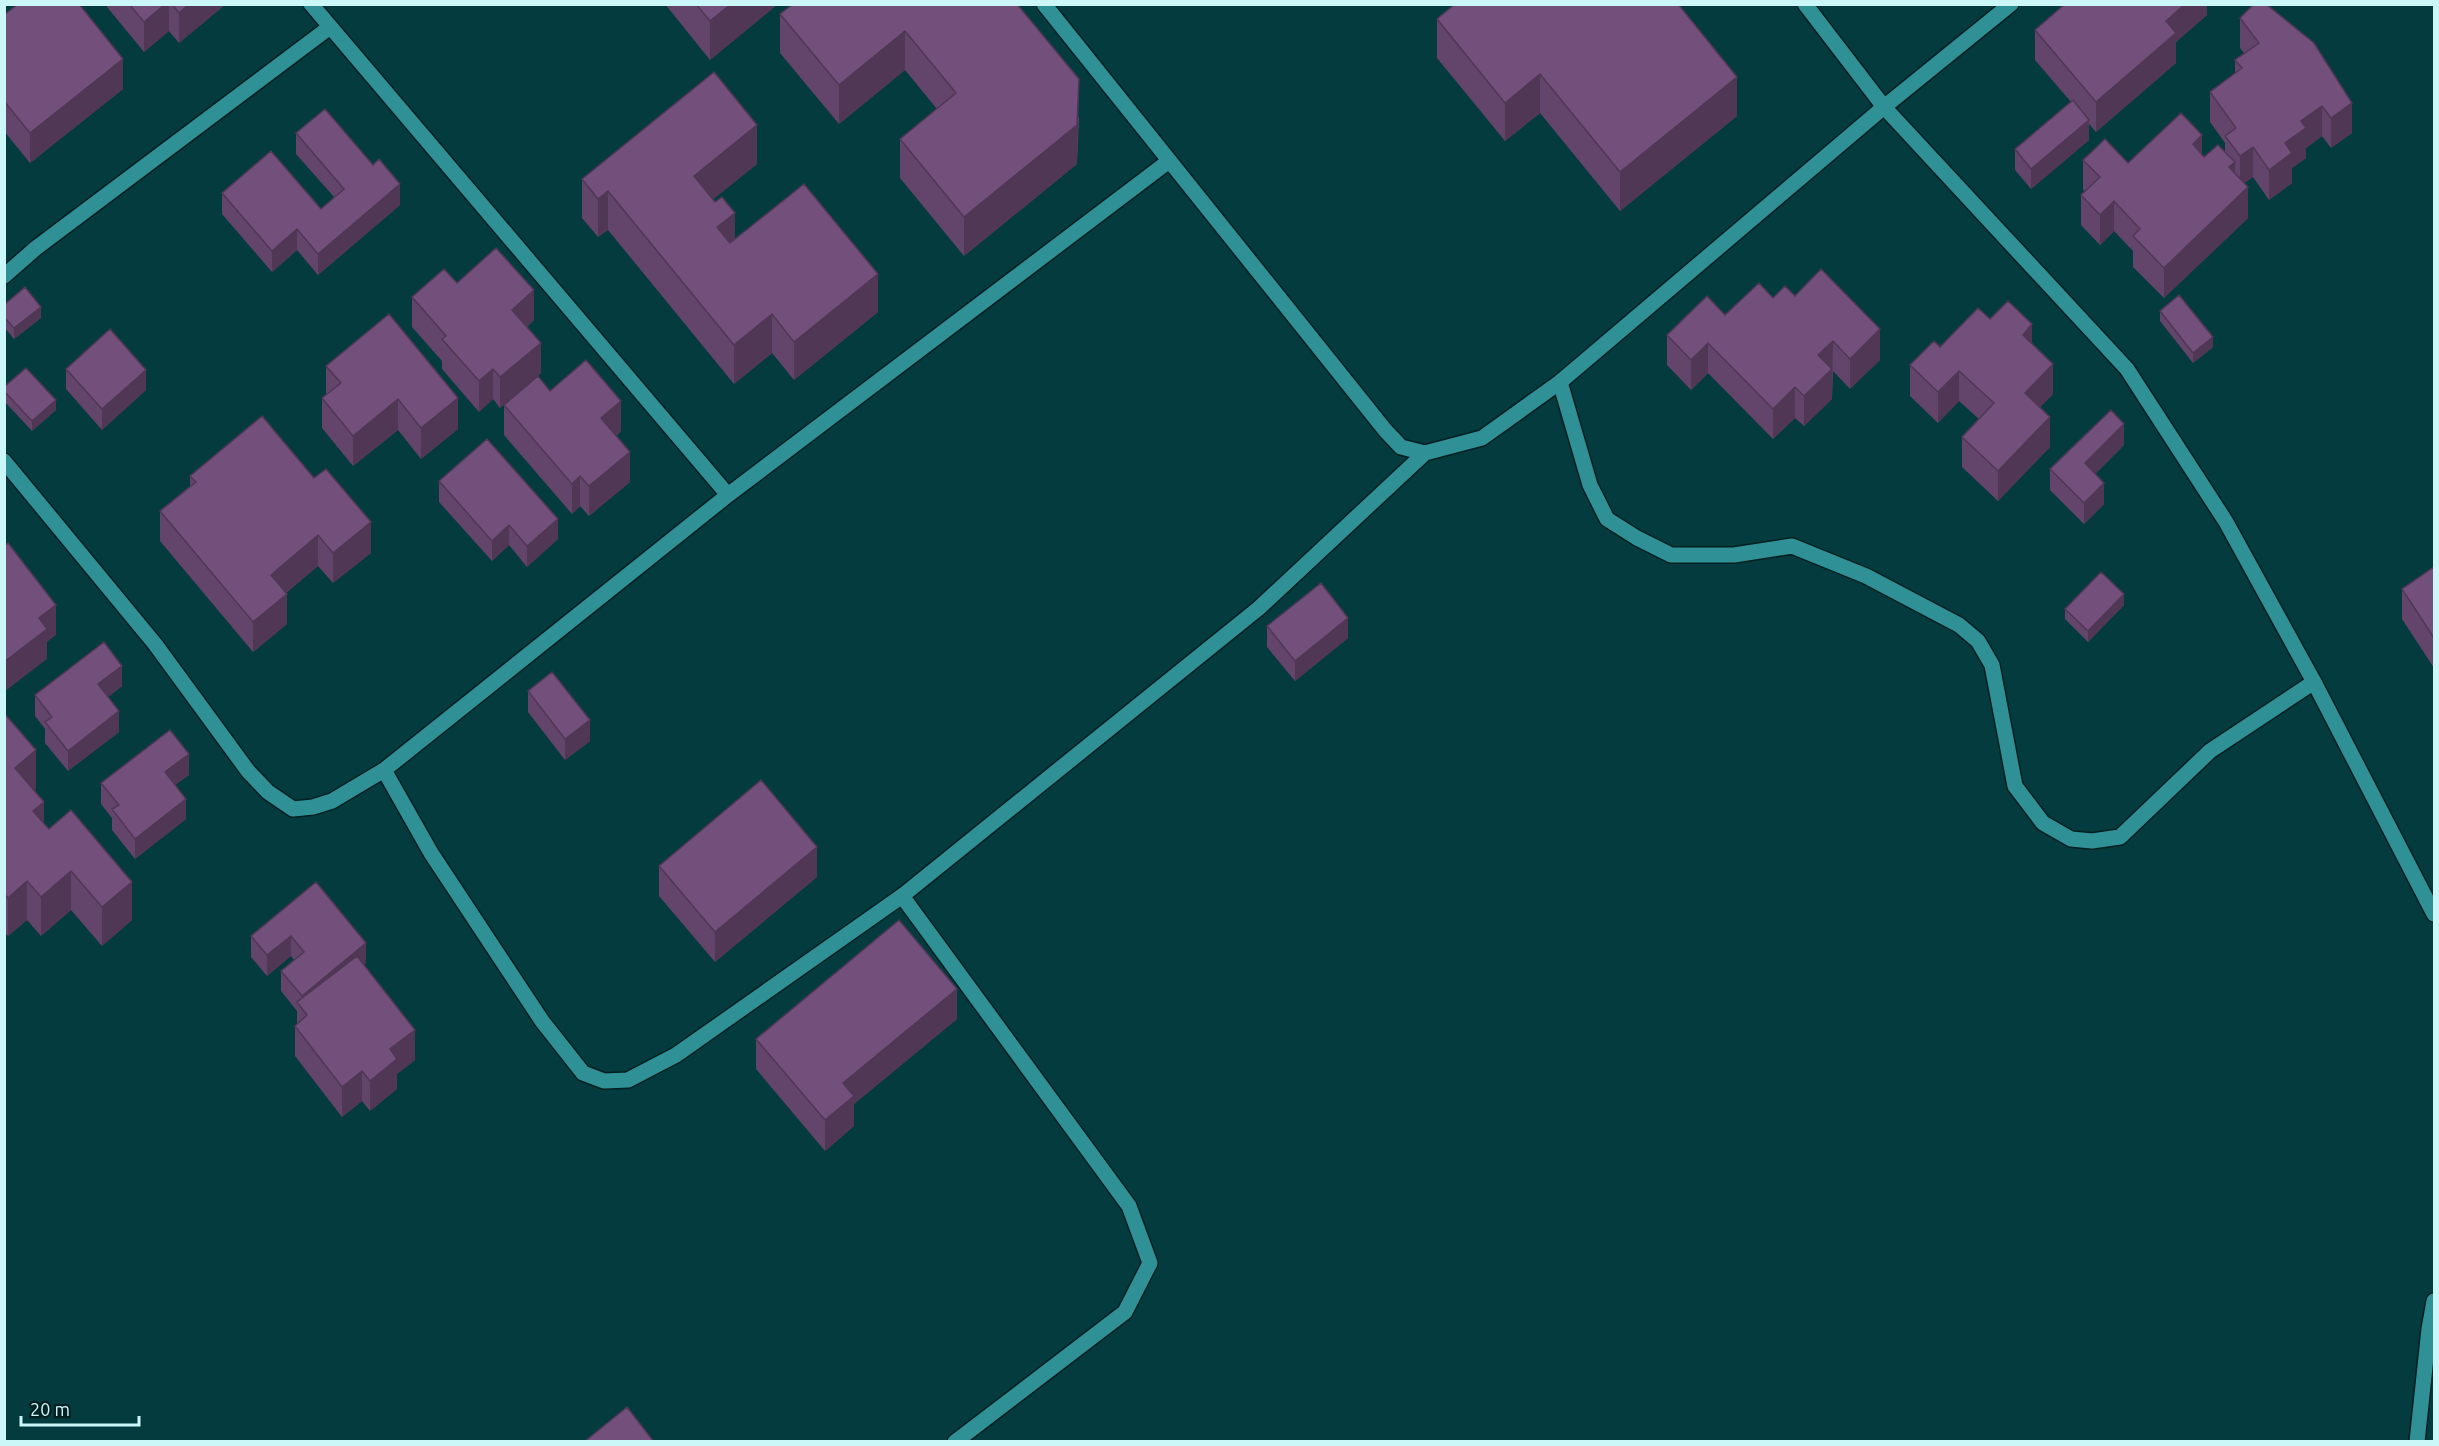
<svg xmlns="http://www.w3.org/2000/svg" width="2439" height="1446" font-family="Ubuntu,sans-serif">
  <style>
    .lines { fill: none; stroke-linecap: round; stroke-linejoin: round }
    .service-casing { stroke: #022021; stroke-width: 18 }
    .minor-casing { stroke: #022021; stroke-width: 18 }
    .service { stroke: #2f9196; stroke-width: 15 }
    .minor { stroke: #2f9196; stroke-width: 15 }
    .wall { fill: #63446a }
    .shaded-wall { fill: #503756 }
    .building { fill: #734f7b; stroke: #503756; stroke-width: 1.5 }
  </style>
  <rect width="100%" height="100%" fill="#033b3e"/>
  <g class="lines">
    <defs>
      <path id="service" d="M1560,382L1590,485L1607,519L1637,538L1671,555H1734L1792,546L1866,576L1959,625L1978,641L1992,665L2015,786L2043,823L2071,839L2092,841L2120,837L2210,751L2314,682
        M902,896L1129,1206L1150,1263L1125,1312L955,1442"/>
      <path id="minor" d="M311,4L728,495
        M1044,4L1385,430L1401,447L1425,453
        M1805,4L1884,107L2127,369L2226,522L2314,682L2434,914
        M4,276L36,248L330,27
        M4,461L155,644L248,771L268,792L293,809L313,807L332,801L384,770L431,853L542,1021L583,1073L604,1081L628,1080L676,1055L902,896L1259,608L1425,453L1482,438L1560,382L1884,107L2011,4
        M384,770L728,495L1169,161
        M2417,1442L2429,1329L2434,1301"/>
    </defs>
    <use href="#service" class="service-casing"/>
    <use href="#minor" class="minor-casing"/>
    <use href="#service" class="service"/>
    <use href="#minor" class="minor"/>
  </g>
  <path class="wall" d="M107,4H226L179,43L169,31L144,52L107,7Z
    M665,4H778L710,60Z
    M1017,4L1079,118L1077,164L964,256L900,178V139L937,109L905,70L839,124L780,53V14Z
    M2207,4V15L2176,42V63L2096,132L2089,124V140L2031,189L2015,170V149L2071,102L2035,60V30Z
    M4,15L123,89L30,163L4,131Z
    M2240,18L2352,133L2331,148L2322,136L2306,148V158L2292,168V183L2269,200L2253,177L2244,183L2248,218L2164,298L2133,267V251L2114,231L2100,245L2081,225V195L2085,191L2083,190V160L2128,163L2202,155L2204,157L2225,152V143L2210,122V92L2235,73V60L2244,53L2240,48Z
    M1437,19L1737,116L1620,211L1540,113L1505,141L1437,58Z
    M296,133L400,205L318,275L297,250L272,272L222,214V193L321,209L334,197L296,154Z
    M757,164L713,199L735,239L878,312L794,380L772,353L734,384L608,230L598,237L582,218V179Z
    M457,283L534,320L527,327L541,373L500,408L493,399L479,412L442,369V361L412,327V297Z
    M1795,296L1880,360L1850,389L1833,371L1832,399L1804,426L1795,418L1773,439L1708,373L1691,390L1667,365V335L1725,315L1773,298Z
    M4,305L41,318L14,339L4,327Z
    M2160,311L2213,347L2193,363L2160,321Z
    M1990,319L2032,344L2053,394L2040,407L2050,447L1998,501L1962,467V437L1979,419L1959,401L1938,423L1910,396V365Z
    M326,366L458,429L421,459L398,430L353,466L322,428V398L326,395Z
    M66,369L146,390L102,430L66,389Z
    M4,387L56,410L32,431L4,401Z
    M550,391L621,431L616,436L630,482L589,516L580,506L572,514L504,435V405Z
    M2124,445L2095,474L2104,504L2084,524L2050,490V469Z
    M190,476L371,553L333,583L318,566L286,593L287,624L253,652L160,541V511L190,486Z
    M439,481L558,539L527,567L509,545L492,561L439,502Z
    M2434,567V668L2402,619V589Z
    M2124,605L2088,642L2065,619V609Z
    M1267,626L1348,638L1295,681L1267,647Z
    M122,686L108,697L119,732L68,771L45,743V729L35,716V695Z
    M528,691L590,741L565,760L528,712Z
    M4,713L36,789L34,790L44,824L132,920L102,946L71,910L41,936L27,920L8,936L4,933Z
    M189,775L175,785L186,819L135,859L112,830V818L101,804V783Z
    M659,866L817,877L715,962L659,896Z
    M316,882L366,963L364,965L415,1060L397,1074V1089L370,1111L362,1101L342,1117L295,1056V1026L297,1024V1011L281,991V971L294,960L291,956L267,976L251,957V936Z
    M957,1019L854,1104V1126L825,1151L756,1069V1039Z"/>
  <path class="shaded-wall" d="M165,4H169V31L144,52V22Z
    M189,4H226L179,43V13Z
    M731,4H778L710,60V21Z
    M2185,4H2207V15L2176,42V63L2096,132V102L2166,21Z
    M905,31V70L839,124V85Z
    M123,59V89L30,163V133Z
    M1540,74V113L1505,141V103Z
    M1737,77V116L1620,211V172Z
    M1079,79L1077,164L964,256V217Z
    M2352,103V133L2331,148V118Z
    M2322,106V136L2306,148V158L2292,168V183L2269,200V170L2285,143L2301,121Z
    M2089,120V140L2031,189V169Z
    M757,125V164L694,215V176Z
    M2202,135V166L2193,144Z
    M2253,147V177L2240,186V156Z
    M2235,162V193L2229,167Z
    M400,184V205L318,275V254Z
    M2248,187V218L2164,298V268Z
    M608,191V230L598,237V199Z
    M2114,201V231L2100,245V215Z
    M735,213V252L717,227Z
    M297,229V250L272,272V251Z
    M878,274V312L794,380V342Z
    M534,290V320L512,340V310Z
    M41,307V318L14,339V328Z
    M772,314V353L734,384V345Z
    M2032,324V354L2023,335Z
    M1880,329V360L1850,389V359Z
    M2213,337V347L2193,363V353Z
    M1833,341L1832,399L1804,426V396L1818,355Z
    M541,343V373L500,408V377Z
    M1708,343V373L1691,390V360Z
    M2053,364V394L2025,423V393Z
    M493,369V399L479,412V381Z
    M146,370V390L102,430V409Z
    M1959,371V401L1938,423V392Z
    M1795,387V418L1773,439V409Z
    M458,398V429L421,459V428Z
    M398,399V430L353,466V436Z
    M56,400V410L32,431V421Z
    M621,401V431L601,448V418Z
    M2050,417V447L1998,501V471Z
    M2124,424V445L2085,484V463Z
    M630,452V482L589,516V486Z
    M580,476V506L572,514V484Z
    M2104,483V504L2084,524V503Z
    M558,519V539L527,567V546Z
    M371,522V553L333,583V553Z
    M509,525V545L492,561V541Z
    M318,535V566L271,605V575Z
    M287,594V624L253,652V622Z
    M2124,594V605L2088,642V631Z
    M56,605V635L47,642V659L4,692V662L39,618Z
    M1348,618V638L1295,681V661Z
    M122,666V686L98,705V684Z
    M119,711V732L68,771V751Z
    M590,720V741L565,760V739Z
    M36,750V789L15,806V768Z
    M189,754V775L165,792V772Z
    M186,799V819L135,859V839Z
    M44,802V841L33,811Z
    M817,847V877L715,962V932Z
    M71,871V910L41,936V897Z
    M27,881V920L8,936V898Z
    M132,882V920L102,946V907Z
    M291,936V956L267,976V955Z
    M366,943V963L306,1014L302,1009V996Z
    M957,989V1019L854,1104V1126L825,1151V1120L843,1083Z
    M415,1030V1060L397,1074V1089L370,1111V1081L390,1049Z
    M362,1071V1101L342,1117V1087Z"/>
  <path class="building" d="M18,4H79L123,59L30,133L4,101V15Z
    M129,4H165L144,22Z
    M172,4H189L179,13Z
    M696,4H731L710,21Z
    M793,4H1017L1079,79L1077,125L964,217L900,139L956,93L905,31L839,85L780,14Z
    M1455,4H1678L1737,77L1620,172L1540,74L1505,103L1437,19Z
    M2065,4H2185L2166,21L2176,33L2096,102L2035,30Z
    M2254,4H2266L2314,43L2352,103L2331,118L2322,106L2301,121L2306,128L2285,143L2292,153L2269,170L2253,147L2240,156L2225,136L2236,128L2210,92L2242,68L2235,60L2259,43L2240,18Z
    M714,72L757,125L694,176L715,202L722,197L735,213L717,227L730,243L804,184L878,274L794,342L772,314L734,345L608,191L598,199L582,179Z
    M2073,100L2089,120L2031,169L2015,149Z
    M325,109L373,165L379,159L400,184L318,254L297,229L272,251L222,193L271,151L321,209L344,189L296,133Z
    M2181,113L2202,135L2193,144L2204,157L2218,145L2235,162L2229,167L2248,187L2164,268L2133,236L2140,229L2114,201L2100,215L2081,195L2100,177L2083,160L2105,139L2128,163Z
    M496,248L534,290L512,310L541,343L500,377L493,369L479,381L442,339L446,336L412,297L444,269L457,283Z
    M1821,269L1880,329L1850,359L1833,341L1818,355L1832,369L1804,396L1795,387L1773,409L1708,343L1691,360L1667,335L1707,296L1725,315L1759,283L1773,298L1785,286L1795,296Z
    M25,287L41,307L14,328L4,317V305Z
    M2179,295L2213,337L2193,353L2160,311Z
    M2008,301L2032,324L2023,335L2053,364L2025,393L2050,417L1998,471L1962,437L1994,403L1959,371L1938,392L1910,365L1934,341L1940,347L1978,308L1990,319Z
    M389,314L458,398L421,428L398,399L353,436L322,398L341,383L326,366Z
    M110,329L146,370L102,409L66,369Z
    M586,360L621,401L601,418L630,452L589,486L580,476L572,484L504,405L538,376L550,391Z
    M26,368L56,400L32,421L4,391V387Z
    M2111,410L2124,424L2085,463L2104,483L2084,503L2050,469Z
    M262,416L314,478L326,469L371,522L333,553L318,535L271,575L287,594L253,622L160,511L196,482L190,476Z
    M487,439L558,519L527,546L509,525L492,541L439,481Z
    M8,543L56,605L39,618L47,629L4,662V546Z
    M2434,567V638L2402,589Z
    M2101,572L2124,594L2088,631L2065,609Z
    M1321,583L1348,618L1295,661L1267,626Z
    M104,642L122,666L98,684L119,711L68,751L45,722L52,717L35,695Z
    M552,672L590,720L565,739L528,691Z
    M4,713L36,750L15,768L44,802L33,811L49,829L71,810L132,882L102,907L71,871L41,897L27,881L8,898L4,894Z
    M170,730L189,754L165,772L186,799L135,839L112,809L119,805L101,783Z
    M761,780L817,847L715,932L659,866Z
    M316,882L366,943L302,996L281,971L304,952L291,936L267,955L251,936Z
    M899,920L957,989L843,1083L854,1096L825,1120L756,1039Z
    M357,956L415,1030L390,1049L397,1059L370,1081L362,1071L342,1087L295,1026L307,1015L297,1002Z
    M627,1407L654,1442H584Z"/>
  <rect width="2439" height="1446" fill="none" stroke="#ccf7f9" stroke-width="12"/>
  <path d="M21 1416v9h118v-9" fill="none" stroke="#ccf7f9" stroke-width="3"/>
  <text x="30" y="1416" font-size="18" fill="#ccf7f9" stroke="#022021" stroke-width="4.5" paint-order="stroke">20 m</text>
</svg>
